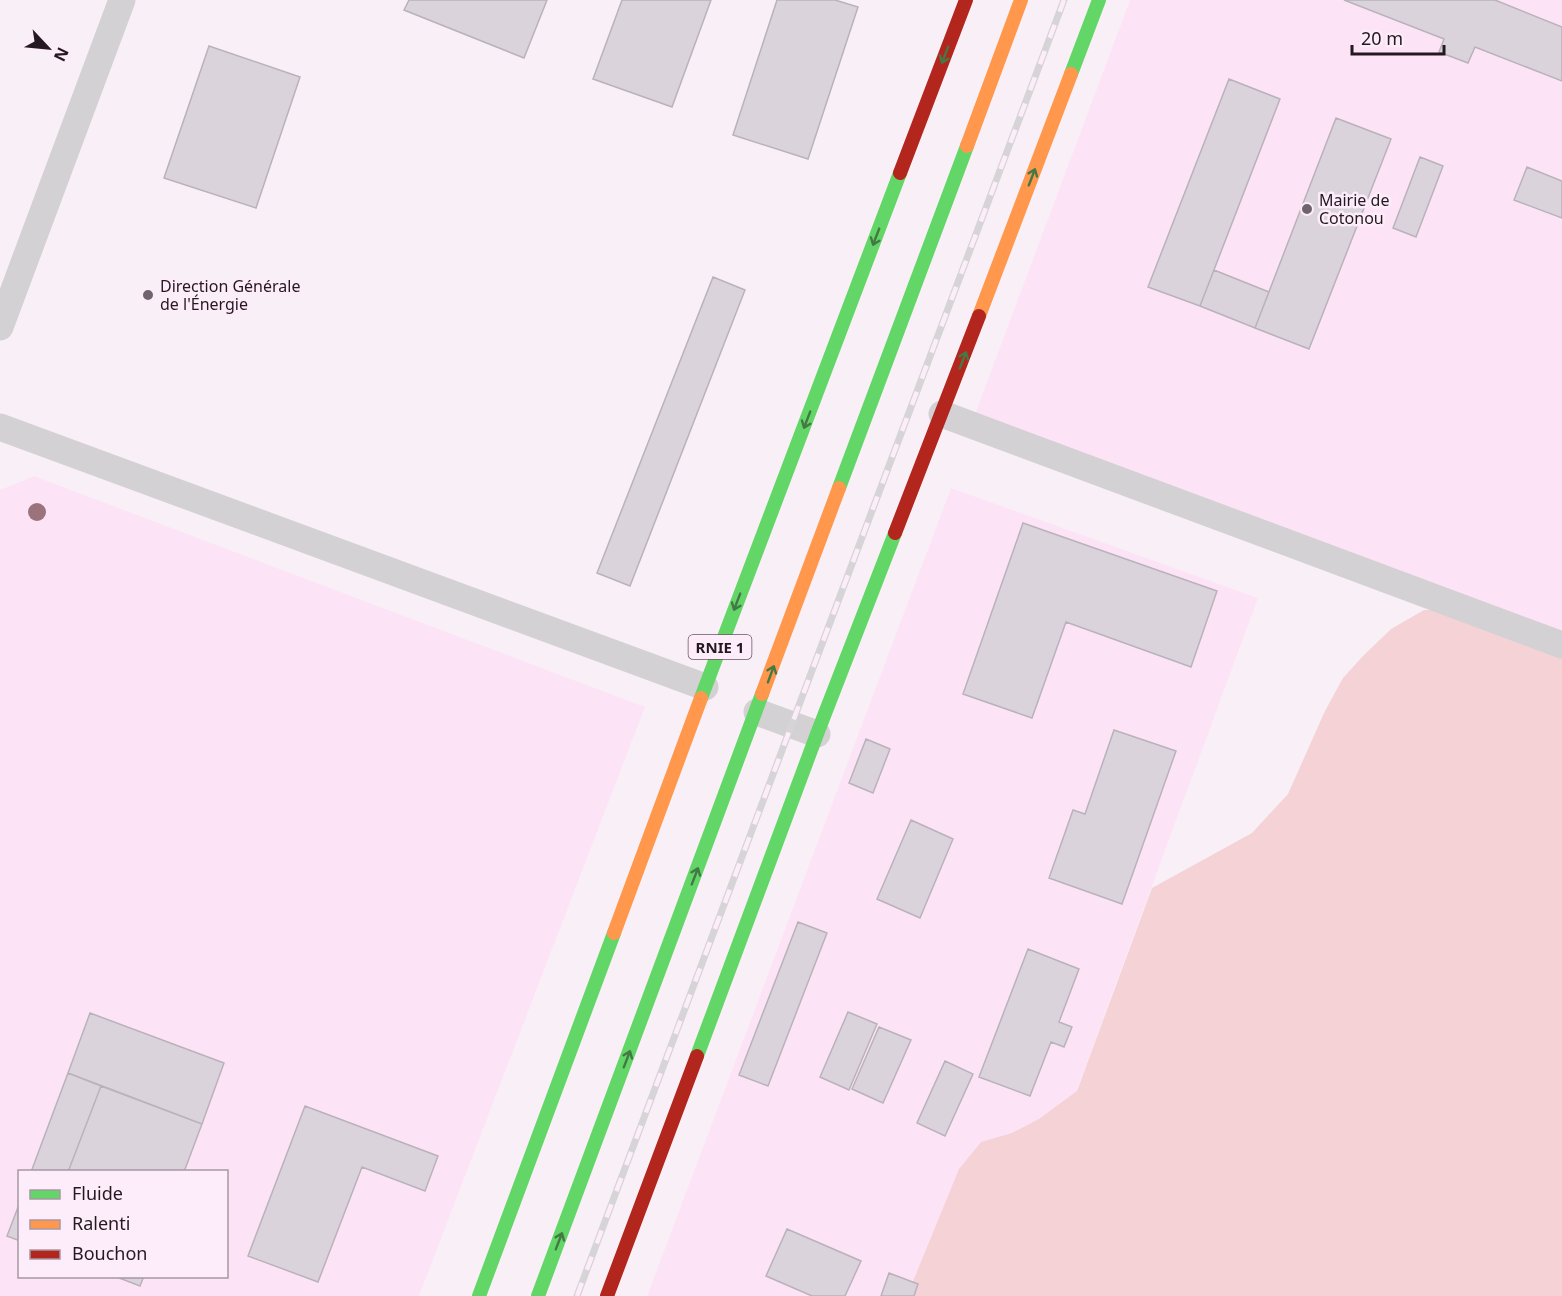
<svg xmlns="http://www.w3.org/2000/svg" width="1562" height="1296" font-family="'Noto Sans',sans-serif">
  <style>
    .built { fill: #fce4f6; fill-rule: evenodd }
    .green { fill: #f4d2d5 }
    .building { fill: #dad3dc; stroke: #bab2bb; stroke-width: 1.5 }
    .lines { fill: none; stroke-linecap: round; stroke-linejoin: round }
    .street { stroke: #d4d1d4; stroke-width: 27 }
    .fast { stroke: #63d668; stroke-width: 14 }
    .slow { stroke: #ff974d; stroke-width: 14 }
    .jam { stroke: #b3261e; stroke-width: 14 }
    .rail-casing { stroke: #d6d4d6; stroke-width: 7 }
    .rail { stroke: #fdecf9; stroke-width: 4.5; stroke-dasharray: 14; stroke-linecap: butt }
    .tree { fill: #9c737c }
    .oneway { stroke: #447844 }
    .poi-dot { fill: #6f646c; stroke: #fdecf9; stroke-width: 2 }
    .labels { text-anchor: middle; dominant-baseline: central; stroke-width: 5; stroke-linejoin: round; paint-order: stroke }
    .shield { fill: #fdecf9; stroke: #655862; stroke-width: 1.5 }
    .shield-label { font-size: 15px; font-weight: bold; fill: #241921 }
    .poi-label { font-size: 16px; fill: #241921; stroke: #fdecf9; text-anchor: start }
  </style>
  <rect width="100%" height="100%" fill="#f9f0f7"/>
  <path class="built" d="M1130,0H1562V646L973,419Z
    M34,476L645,707L419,1296H0V490ZM20,1172H226V1276H20Z
    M951,488L1258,598L1001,1296H647Z"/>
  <path class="green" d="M1424,610H1437L1562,658V1296H907L959,1169L981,1142L1012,1133L1039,1119L1077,1091L1152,888L1252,833L1288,794L1325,711L1343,678L1363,656L1391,629Z"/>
  <path class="building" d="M409,0H547L524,58L404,10Z
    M622,0H711L672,107L593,79Z
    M777,0H835L858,7L808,159L733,135Z
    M1344,0H1495L1562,27V81L1475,47L1468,63L1439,52L1444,39Z
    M209,46L300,77L256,208L164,178Z
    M1229,79L1280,99L1200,306L1148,287Z
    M1336,118L1391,139L1309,349L1255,328Z
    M1420,157L1443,166L1416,237L1393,228Z
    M1527,167L1562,181V218L1514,200Z
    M1214,270L1269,292L1255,328L1200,306Z
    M713,277L745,290L630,586L597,573Z
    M1023,523L1217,591L1191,667L1066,622L1032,718L963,694Z
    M1114,730L1176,751L1122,904L1049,878L1073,810L1085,814Z
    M866,739L890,749L873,793L849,783Z
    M911,820L953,839L920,918L877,899Z
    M798,922L827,933L768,1086L739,1075Z
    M1028,949L1079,969L1059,1022L1072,1027L1064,1047L1051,1042L1030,1096L979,1077Z
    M848,1012L877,1024L849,1090L820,1077Z
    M90,1013L224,1063L202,1124L68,1073Z
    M879,1027L911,1040L883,1103L852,1089Z
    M945,1061L973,1074L945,1136L917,1123Z
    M68,1073L101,1086L68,1172H31Z
    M101,1086L202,1124L184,1172H68Z
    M305,1106L438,1156L425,1191L362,1167L318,1282L248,1256Z
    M20,1202V1241L7,1236Z
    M787,1229L861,1261L845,1296H812L766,1276Z
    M889,1273L918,1284L914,1296H881Z
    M114,1276H144L140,1286Z"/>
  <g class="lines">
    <path class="street" d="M0,327L122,0
      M942,414L1562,645
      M0,427L705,687
      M757,712L817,734"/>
    <path class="fast" d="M1071,74L1099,0
      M839,488L967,146
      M701,698L900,173
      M697,1056L817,734L895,533
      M479,1296L614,933
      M538,1296L762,694"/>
    <path class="slow" d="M967,146L1021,0
      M979,316L1071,74
      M762,694L839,488
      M614,933L701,698"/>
    <path class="jam" d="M900,173L966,0
      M895,533L979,316
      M607,1296L697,1056"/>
    <defs>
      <path id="rail" d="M577,1296L1064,0"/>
    </defs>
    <use href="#rail" class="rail-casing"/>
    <use href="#rail" class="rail"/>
  </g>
  <circle class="tree" cx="37" cy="512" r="9"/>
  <defs><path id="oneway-shaft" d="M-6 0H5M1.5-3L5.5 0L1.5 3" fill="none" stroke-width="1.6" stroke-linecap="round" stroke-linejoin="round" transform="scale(1.5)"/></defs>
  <g class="oneway">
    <use href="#oneway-shaft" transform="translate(945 55) rotate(111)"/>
    <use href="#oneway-shaft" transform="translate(1032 177) rotate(-69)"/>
    <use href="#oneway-shaft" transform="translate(876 237) rotate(111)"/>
    <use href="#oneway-shaft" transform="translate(963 360) rotate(-69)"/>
    <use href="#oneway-shaft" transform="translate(807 420) rotate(111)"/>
    <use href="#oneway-shaft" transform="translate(737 602) rotate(111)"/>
    <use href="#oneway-shaft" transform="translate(771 674) rotate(-70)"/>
    <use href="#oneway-shaft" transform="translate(695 876) rotate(-69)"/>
    <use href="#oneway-shaft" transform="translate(627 1059) rotate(-69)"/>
    <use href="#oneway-shaft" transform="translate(559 1241) rotate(-69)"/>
  </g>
  <g class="poi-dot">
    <circle cx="1307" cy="209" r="6"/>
    <circle cx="148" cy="295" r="6"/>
  </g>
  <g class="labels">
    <rect class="shield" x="688.5" y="635" width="63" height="24" rx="4.5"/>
    <g class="shield-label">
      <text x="720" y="647">RNIE 1</text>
    </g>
    <g class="poi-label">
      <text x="1319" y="200">Mairie de<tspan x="1319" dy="18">Cotonou</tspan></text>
      <text x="160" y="286">Direction Générale<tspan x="160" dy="18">de l'Énergie</tspan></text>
    </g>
  </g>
  <rect x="18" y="1170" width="210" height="108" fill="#fdecf9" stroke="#a698a3" stroke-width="1.5"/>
  <rect x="30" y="1190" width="30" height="9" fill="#63d668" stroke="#a698a3" stroke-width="1.5"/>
  <text x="72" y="1200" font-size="18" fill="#241921">Fluide</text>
  <rect x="30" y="1220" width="30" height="9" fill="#ff974d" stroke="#a698a3" stroke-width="1.5"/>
  <text x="72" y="1230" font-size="18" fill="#241921">Ralenti</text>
  <rect x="30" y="1250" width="30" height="9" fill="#b3261e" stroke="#a698a3" stroke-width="1.5"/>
  <text x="72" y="1260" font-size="18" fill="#241921">Bouchon</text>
  <g transform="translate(48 48) rotate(116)" stroke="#fdecf9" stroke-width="4.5" paint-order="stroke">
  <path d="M0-4.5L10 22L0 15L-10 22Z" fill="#241921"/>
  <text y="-9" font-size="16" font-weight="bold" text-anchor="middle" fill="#241921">N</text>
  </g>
  <path d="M1352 45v9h92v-9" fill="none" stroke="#241921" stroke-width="3"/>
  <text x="1361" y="45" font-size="18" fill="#241921" stroke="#fdecf9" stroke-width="4.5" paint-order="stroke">20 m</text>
</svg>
